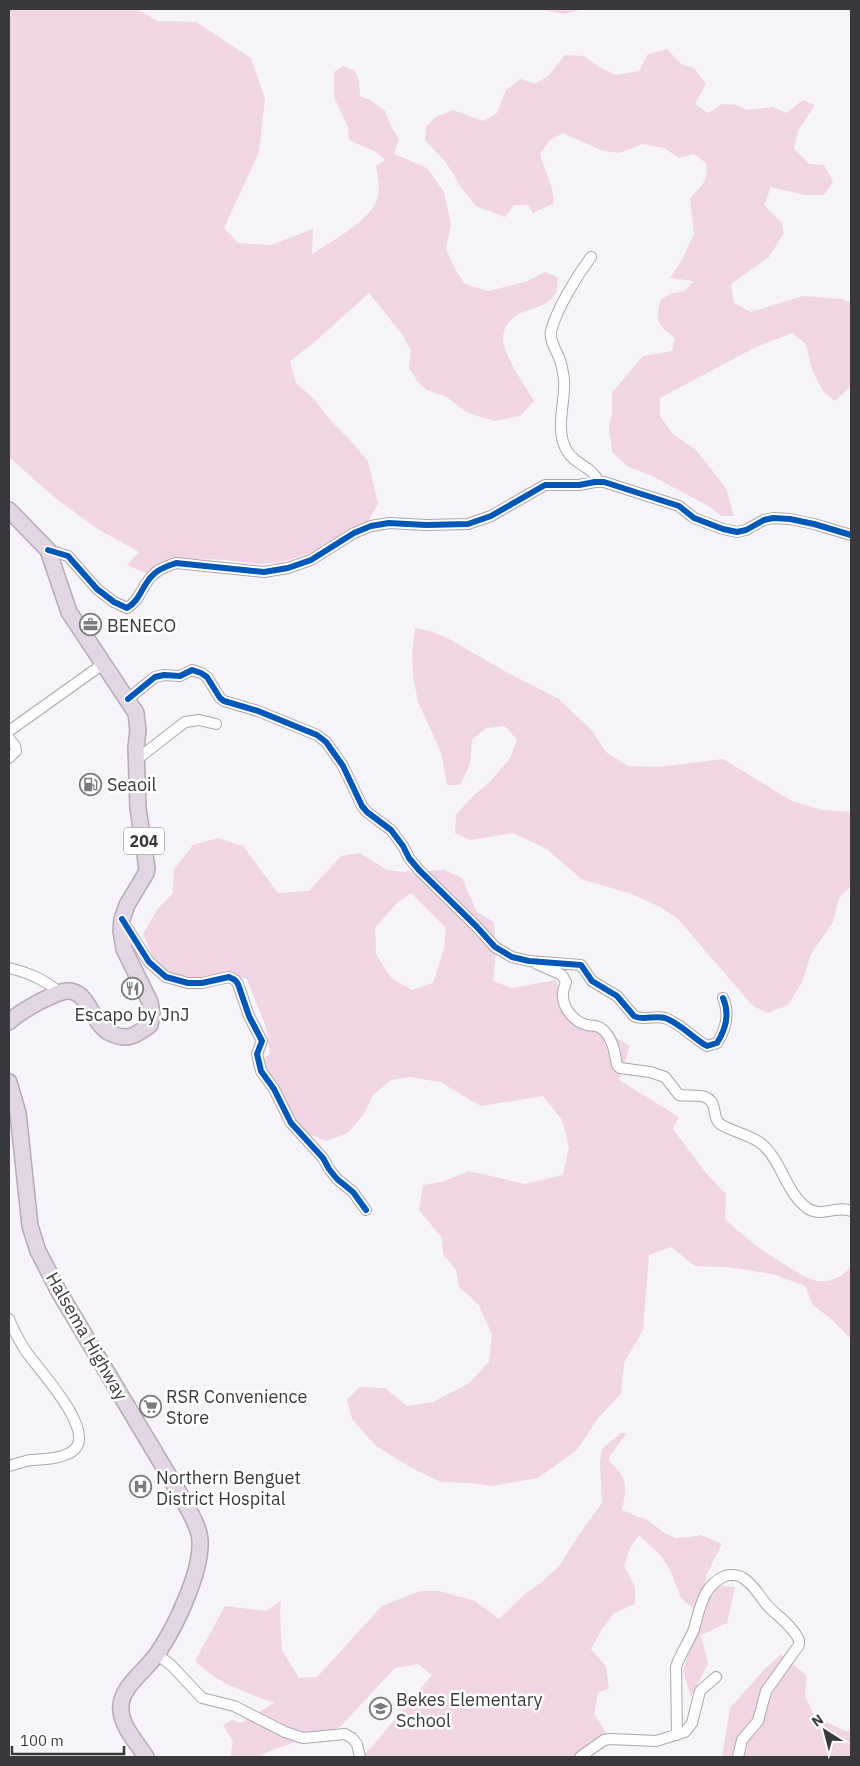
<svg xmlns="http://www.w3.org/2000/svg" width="860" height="1766" font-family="'IBM Plex Sans',sans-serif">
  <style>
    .green { fill: #f0d5e4; fill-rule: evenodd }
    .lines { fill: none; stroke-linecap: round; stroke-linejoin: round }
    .minor-casing { stroke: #aaa8ad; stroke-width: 12 }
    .highway-casing { stroke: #b6aab8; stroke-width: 18 }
    .minor { stroke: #fefdfe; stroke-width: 10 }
    .highway { stroke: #e1d6e1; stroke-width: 15 }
    .cycleway-casing { stroke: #fff; stroke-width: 9 }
    .cycleway { stroke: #0057b8; stroke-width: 6 }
    .labels { text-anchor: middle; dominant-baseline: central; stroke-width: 5; stroke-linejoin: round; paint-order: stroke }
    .shield { fill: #fff; stroke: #757477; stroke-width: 1 }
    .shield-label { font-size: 16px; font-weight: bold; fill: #3a383d }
    .poi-label { font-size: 18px; fill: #3a383d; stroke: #fff; text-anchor: start }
    .street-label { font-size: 18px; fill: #3a383d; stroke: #fff }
  </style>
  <rect width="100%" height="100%" fill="#f6f3f9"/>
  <path class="green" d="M9,9H136L158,21L196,22L251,58L265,99L259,152L224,228L238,243L271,245L313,229L312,254C331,242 369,221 377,200C381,190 378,176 376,166L385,160L376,152L349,140L348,127L334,97V72L343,66L354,70L359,80L360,96L372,101L385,111L391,126L399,139L394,154L427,168L444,192L451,224L446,249L456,271L465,284L488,291L525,282L545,272L558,277C557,282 558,288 556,293C544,315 506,304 503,338C502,353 526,387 534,401L520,416L494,421L466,412L447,397L427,390L418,382L409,368L411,350L401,333L369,293L317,340L290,361L296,383L314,399L331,421L350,440L368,461L378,504L366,525L330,546L283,562L258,564L226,560L180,558L148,574L127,565L139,552L96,528L54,497L9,457Z
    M537,9H584L564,14Z
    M667,49L681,64L694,68L706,84L695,104L708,113L722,104L736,105L747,110L773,107L786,113L803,100L815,105L798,131L794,149L809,164L824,165L833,182L824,195H805L771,187L764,205L782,223L784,233L769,257L731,284L734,303L751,312L803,296L843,299L851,303V388H849L835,401L823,391L812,370L806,344L792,333L756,347L660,398V416L673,434L696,450L726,488L734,516H722L710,507L654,477L627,466L612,452L609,428L612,413V393L643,356L672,351L675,338C657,325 655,320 661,299L673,293L685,291L694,281L670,278L682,260L694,234L690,198C702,186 709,181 706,163L694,154L679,158L664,148L642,144L620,153L603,151L563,133L550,140L540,154C545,172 553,184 554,203L533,213L528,205H514L505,217L476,206L461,187L445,161L425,140L426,126L436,117L453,110L483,121L497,113L506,90L521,79L535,84L548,76L565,55L584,56L599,67L616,75L639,71L647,55Z
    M415,628L430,631L447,638L508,673L559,699L592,731L606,752L628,766L658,767L723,759L792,801L822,810L851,812V886L839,898L833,922L811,954L802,982L788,1005L768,1013L753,1006L678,919L662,908L632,894L581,879L547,849L513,833L470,840L455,833L456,815L473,796L490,782L510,758L517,740L505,726L486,728L472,740L470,764L460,785H447L441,752L418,702L413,676L412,653Z
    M218,838L243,846L278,893L309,891L341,856L360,853L387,870L404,872L444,870L462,878L477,912L494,922L496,952L493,981L512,988L556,980L565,1007L630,1046L619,1080L679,1117L673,1129L706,1173L726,1194L725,1219C747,1240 765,1253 790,1268C799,1273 808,1279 818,1281C832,1283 844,1276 851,1265V1358V1339L831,1319L813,1305L805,1286L773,1274L727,1267L695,1266L671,1247L649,1255L643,1330L624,1363L621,1394L598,1418L577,1450L538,1478L492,1486L471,1483L441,1482L412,1468L376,1446L352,1419L347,1400L360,1387L385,1388L407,1406L433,1402L468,1384L489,1362L492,1334L478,1304L459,1287L456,1270L443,1254L442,1238L419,1210L423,1185L442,1182L469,1171L525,1184L563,1175L569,1147L562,1120L543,1096L481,1106L440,1082L410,1077L391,1080L374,1094L363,1115L348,1133L326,1141L304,1132L292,1118L280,1091L260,1079L259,1061L270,1054L267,1030L247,979L233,976L188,980L157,966L143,934L157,910L173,893L174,869L193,845ZM411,893L446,928L444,949L433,983L412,990L391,978L376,954L375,928L397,903Z
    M621,1433H627L610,1456L609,1461C628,1477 627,1487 622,1510L649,1521L663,1532L675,1538L690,1537L701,1535L722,1544L706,1576L705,1584L735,1587L727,1623L701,1635L708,1664L691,1697L683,1671L695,1631L703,1617L681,1598L671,1572L662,1557L639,1535L631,1546L624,1566L635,1587V1604L614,1613L601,1631L591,1649L606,1666L609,1688L598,1693L594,1714L606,1733L594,1745L573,1757H361L371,1748L432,1675L418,1664L395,1668L340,1727L275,1749L263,1754L260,1757H230L233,1742L223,1725L232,1720L241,1723L274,1703C243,1691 220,1685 195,1661L225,1606L266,1611L281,1601L280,1614L282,1650L299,1678L317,1677L382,1606L420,1591H439L475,1601L499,1619L526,1593L542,1582L559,1566L578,1536L602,1503L600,1463L602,1449Z
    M781,1654L807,1676L805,1696L815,1717L848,1732L851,1729V1757H722L730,1708L765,1669Z"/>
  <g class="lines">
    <defs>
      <path id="minor" d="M591,257C577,276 557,308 551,331C549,341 557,351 560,360C562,366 563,373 564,379C566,402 554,429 567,451C577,467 590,464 599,482
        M48,550L68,556L97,589L114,602L127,608C141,600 142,584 154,574C160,568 168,566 176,563L264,572L288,568L311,560L354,533L371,526L389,523L426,525L468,524L491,516L545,485H579L595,482H604L679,506L694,518L723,529L737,532L746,530L764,520L773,518L790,519L814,524L851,535
        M128,699L155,677L164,675L180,676L192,670L201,673L207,677L220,698L224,701L258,711L317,735L326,742L343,766L362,806L367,812L391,830L403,846L409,858L419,870L476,926L495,947L512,957L529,961L581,965L592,981L617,996L634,1016C643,1021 654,1015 665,1018C681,1024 693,1038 707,1046L717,1043C726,1029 730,1014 723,998
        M9,731L103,664
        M9,738L15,746L16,751L9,758
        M136,760L185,722L199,720L216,724
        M122,920L149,962L166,977L188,983H202L229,977L235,980L238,984L249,1016L262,1041L257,1054L261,1071L274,1089L291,1123L323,1158L329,1169L337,1179L353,1192L366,1210
        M537,964L562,975L566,982C565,986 563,989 563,993C562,1008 574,1022 587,1025C592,1026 598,1025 602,1029C612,1036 615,1053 617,1065L620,1068L650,1072L665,1077L679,1095C693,1097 710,1091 714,1108C715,1113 715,1119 719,1123C728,1131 751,1134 763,1145C782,1162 785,1191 807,1208C821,1218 837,1205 851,1211
        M9,968C29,973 44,979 60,993
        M9,1319C13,1330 19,1340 25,1350C36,1367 95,1428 75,1449C65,1459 44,1459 31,1460C24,1461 16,1464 9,1466
        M157,1654L172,1666L202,1698L234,1706L285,1732L303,1738L345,1734L352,1738L357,1744L360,1757
        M677,1735L676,1667C680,1654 689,1642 694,1629C700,1608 703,1585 725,1576C731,1574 739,1575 743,1578C753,1584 759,1595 766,1604C777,1616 792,1625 799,1640V1645L766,1691L758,1721L742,1740L738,1757
        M580,1757L604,1740L610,1739L656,1741L685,1732L692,1723L700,1691L716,1677"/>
      <path id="highway" d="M9,510L48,550L69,612L136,713L138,730L136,747L138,808L147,868L146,873L127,905L122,919L121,931L124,949L150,1002L152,1013L150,1025C136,1035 129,1041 112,1034C92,1026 90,993 70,991C61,990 50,997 41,1001C30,1007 18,1013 9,1022
        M9,1082L18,1113L30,1226L38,1251L59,1292L184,1501C190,1513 199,1526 200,1540C202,1572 175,1628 157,1654C146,1671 118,1688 121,1711C122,1727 138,1744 146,1757"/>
    </defs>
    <use href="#minor" class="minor-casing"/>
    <use href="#highway" class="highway-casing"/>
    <use href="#minor" class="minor"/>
    <use href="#highway" class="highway"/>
    <defs>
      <path id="cycleway" d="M48,550L68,556L97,589L114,602L127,608C141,600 142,584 154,574C160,568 168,566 176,563L264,572L288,568L311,560L354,533L371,526L389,523L426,525L468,524L491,516L545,485H579L595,482H604L679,506L694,518L723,529L737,532L746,530L764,520L773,518L790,519L814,524L851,535
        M128,699L155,677L164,675L180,676L192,670L201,673L207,677L220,698L224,701L258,711L317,735L326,742L343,766L362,806L367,812L391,830L403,846L409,858L419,870L476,926L495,947L512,957L529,961L581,965L592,981L617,996L634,1016C643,1021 654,1015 665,1018C681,1024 693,1038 707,1046L717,1043C726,1029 730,1014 723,998
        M122,919L149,962L166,977L188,983H202L229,977L235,980L238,984L249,1016L262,1041L257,1054L261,1071L274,1089L291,1123L323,1158L329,1169L337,1179L353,1192L366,1210"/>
    </defs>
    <use href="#cycleway" class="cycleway-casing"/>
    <use href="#cycleway" class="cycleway"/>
  </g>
  <defs>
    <symbol id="office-ring" viewBox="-11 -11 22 22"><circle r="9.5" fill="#fff" stroke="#7c797f" stroke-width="1.5"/><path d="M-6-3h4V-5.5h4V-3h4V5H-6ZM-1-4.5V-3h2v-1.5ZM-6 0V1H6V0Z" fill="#7c797f"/></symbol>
    <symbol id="fuel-ring" viewBox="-11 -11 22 22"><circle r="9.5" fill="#fff" stroke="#7c797f" stroke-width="1.5"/><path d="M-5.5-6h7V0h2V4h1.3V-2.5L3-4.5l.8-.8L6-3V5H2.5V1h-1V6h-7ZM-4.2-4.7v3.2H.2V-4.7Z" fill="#7c797f"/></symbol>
    <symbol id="restaurant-ring" viewBox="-11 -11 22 22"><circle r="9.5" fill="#fff" stroke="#7c797f" stroke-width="1.5"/><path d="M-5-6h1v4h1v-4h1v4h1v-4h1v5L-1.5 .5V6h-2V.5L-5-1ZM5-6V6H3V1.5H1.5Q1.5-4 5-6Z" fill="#7c797f"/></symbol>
    <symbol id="supermarket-ring" viewBox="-11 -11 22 22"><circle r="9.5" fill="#fff" stroke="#7c797f" stroke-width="1.5"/><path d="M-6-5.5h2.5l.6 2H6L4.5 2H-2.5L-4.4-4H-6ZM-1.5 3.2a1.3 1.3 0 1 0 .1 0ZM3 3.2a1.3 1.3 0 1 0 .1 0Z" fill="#7c797f"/></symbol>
    <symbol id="hospital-ring" viewBox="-11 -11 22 22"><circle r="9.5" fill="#fff" stroke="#7c797f" stroke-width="1.5"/><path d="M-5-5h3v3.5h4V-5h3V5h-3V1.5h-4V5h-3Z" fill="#7c797f"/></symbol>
    <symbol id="school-ring" viewBox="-11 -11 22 22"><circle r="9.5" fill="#fff" stroke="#7c797f" stroke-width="1.5"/><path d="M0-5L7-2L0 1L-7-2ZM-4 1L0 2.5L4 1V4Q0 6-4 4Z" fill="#7c797f"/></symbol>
  </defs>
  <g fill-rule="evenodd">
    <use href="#office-ring" x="78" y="612" width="25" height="25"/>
    <use href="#fuel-ring" x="78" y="772" width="25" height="25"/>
    <use href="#restaurant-ring" x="120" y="976" width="25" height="25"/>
    <use href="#supermarket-ring" x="138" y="1394" width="25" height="25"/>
    <use href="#hospital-ring" x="128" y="1474" width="25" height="25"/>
    <use href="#school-ring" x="368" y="1696" width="25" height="25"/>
  </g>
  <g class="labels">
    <rect class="shield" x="124" y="827.5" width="40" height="27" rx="4"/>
    <g class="shield-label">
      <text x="144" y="841">204</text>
    </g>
    <g class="poi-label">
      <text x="107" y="625">BENECO</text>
      <text x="107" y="784">Seaoil</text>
      <text x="132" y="1014" text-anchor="middle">Escapo by JnJ</text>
      <text x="166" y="1396">RSR Convenience<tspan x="166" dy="21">Store</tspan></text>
      <text x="156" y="1477">Northern Benguet<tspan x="156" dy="21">District Hospital</tspan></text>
      <text x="396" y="1699">Bekes Elementary<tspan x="396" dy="21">School</tspan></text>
    </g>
    <g class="street-label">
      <text transform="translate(87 1336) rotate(60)">Halsema Highway</text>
    </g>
  </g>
  <rect width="860" height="1766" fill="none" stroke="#3a383d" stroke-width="20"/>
  <g transform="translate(825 1731) rotate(324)" stroke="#ffffff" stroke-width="4" paint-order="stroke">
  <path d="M0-4L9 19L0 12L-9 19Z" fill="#3a383d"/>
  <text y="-8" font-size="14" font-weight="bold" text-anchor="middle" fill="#3a383d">N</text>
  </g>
  <path d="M12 1746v8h112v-8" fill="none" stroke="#3a383d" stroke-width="2.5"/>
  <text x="20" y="1746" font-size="15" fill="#3a383d" stroke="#ffffff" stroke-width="4" paint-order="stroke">100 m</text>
</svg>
